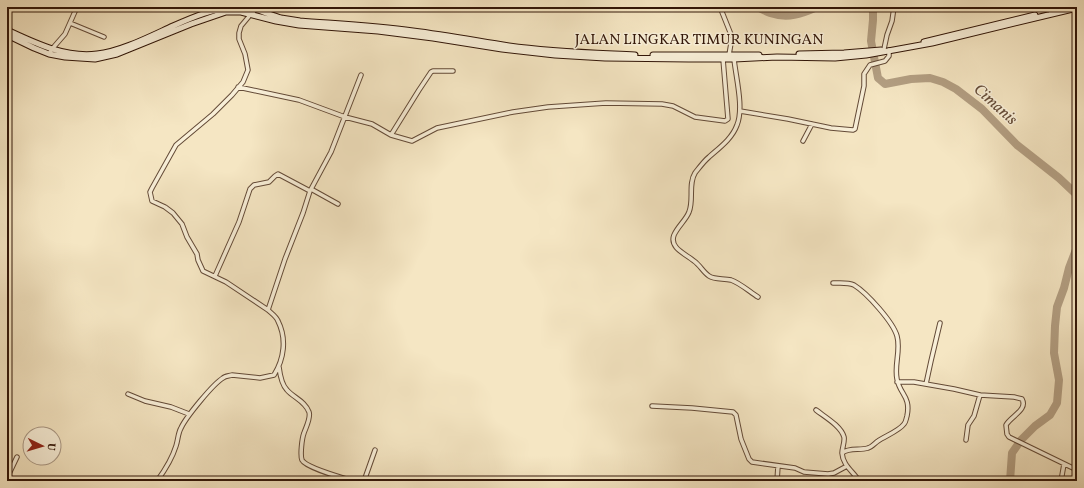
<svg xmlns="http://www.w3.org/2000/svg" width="1084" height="488" font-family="Vollkorn,serif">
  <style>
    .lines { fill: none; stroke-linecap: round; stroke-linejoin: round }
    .river { stroke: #b39f83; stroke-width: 8 }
    .minor-casing { stroke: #634a37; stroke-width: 5.5 }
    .secondary-casing { stroke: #321608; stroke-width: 7 }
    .minor { stroke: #f8efd8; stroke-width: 3.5 }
    .secondary { stroke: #f8efd8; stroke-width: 5 }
    .labels { text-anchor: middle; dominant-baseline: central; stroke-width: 3; stroke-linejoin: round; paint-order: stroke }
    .street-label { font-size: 15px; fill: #321608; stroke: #f8efd8 }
    .water-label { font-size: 16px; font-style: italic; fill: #664d39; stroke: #f8efd8 }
  </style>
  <rect width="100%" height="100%" fill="#f5e6c3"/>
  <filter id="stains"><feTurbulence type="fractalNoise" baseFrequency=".005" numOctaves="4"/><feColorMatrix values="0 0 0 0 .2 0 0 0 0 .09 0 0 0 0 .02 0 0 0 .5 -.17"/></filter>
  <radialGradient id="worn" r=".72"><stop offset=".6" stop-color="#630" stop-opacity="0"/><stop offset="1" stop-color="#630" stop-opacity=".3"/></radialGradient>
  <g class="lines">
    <path class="river" d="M758,7C762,10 766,11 770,13C788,19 801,14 817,7
      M873,7V20L871,41L878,78L885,84L911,79L930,78L943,82L956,89L982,109L1017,145L1059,178L1077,195
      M1010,481L1012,453L1021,440L1035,426L1050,415L1057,403L1059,380L1054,353L1055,326L1057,307L1064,288L1069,268L1077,247"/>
    <defs>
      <path id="minor" d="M720,7L732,37L729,55
        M70,23L104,37
        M884,49L887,35L892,21L894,7
        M49,54L52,49L65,34L77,7
        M734,59C736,78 744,108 737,125C732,139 719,148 709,157C704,161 699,168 695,173C688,184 694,200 689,212C686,220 678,226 674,235C669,248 686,254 694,261C700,265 703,272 709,276C715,280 724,278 731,280C740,283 750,292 758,297
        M238,87L299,100L345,117L372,124L391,135L419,90L431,72L433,71H453
        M740,111L788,119L831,128L853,130L855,129L864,86V74L870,65L885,61L889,56V50
        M391,135L412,141L437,128L513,112L548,107L606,103L662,104L673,106L695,117L725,121L728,119L723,59
        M803,141L812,124
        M311,189L338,204
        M215,276L239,222L250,189L254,185L269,182L275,176L278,174L310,191
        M833,283C840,283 848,282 854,285C867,293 893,322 897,336C901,350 894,365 897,379C900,395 911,396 907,416C906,419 906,422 904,424C899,431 885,436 878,441C875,443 872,447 868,448C860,451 850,447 842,453C843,466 853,471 859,481
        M268,310L285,259L303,213L310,191L331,152L361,75
        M279,367C280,375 282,385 287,390C294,398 305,401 309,412C311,418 306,427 304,433C302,438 300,455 302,460C306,468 344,478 353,481
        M897,382H914L954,389L980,395L1014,397L1022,399C1028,410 1011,416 1006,425L1007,434L1009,437L1077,470
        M926,384L931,361L940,323
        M128,394L145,401L171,407L189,414
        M652,406L692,408L733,412L736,415L741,439L749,459L752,462L795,468L804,472L828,474L834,473L847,466
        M816,410C825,417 841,426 844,437C845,442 842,448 842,453
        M966,440L968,425L974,416L980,395
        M7,478L17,457
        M157,481C165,470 172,459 176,446C178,440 178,433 181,428C186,417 213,384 223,378C225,376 229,376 232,375L260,378L274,375C284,359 287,339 278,321C276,316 271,313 268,310L226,282L203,271L198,260L197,254L187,237L182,224L173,213L165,207L152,201L150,192L152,188L176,145L213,114L232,95L243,82L248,70L245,54L239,39V33L241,26L251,14L258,7
        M364,481L375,450
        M777,481L778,466
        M1061,481L1064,464"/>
      <path id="secondary" d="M1051,11L1066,7
        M7,30C35,43 65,58 97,54C120,52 151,36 173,26C193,17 214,8 237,7C253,6 267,14 281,18C287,19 294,20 300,21C338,24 376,26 413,31C445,35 477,41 509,46C551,52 593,53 635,55
        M7,35L34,48L49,54L65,57L95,59L117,54L191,24L226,12H241L276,21L299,25L378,31L433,38L502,49L555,55L605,58L689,59H734L777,57L835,58L866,55L932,43L1077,8
        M924,42L1035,15
        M799,54L844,53L881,50
        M653,55H759"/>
    </defs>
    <use href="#minor" class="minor-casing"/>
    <use href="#secondary" class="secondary-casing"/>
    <use href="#minor" class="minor"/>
    <use href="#secondary" class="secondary"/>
  </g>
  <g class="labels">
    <g class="street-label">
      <text x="699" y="40">JALAN LINGKAR TIMUR KUNINGAN</text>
    </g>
    <g class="water-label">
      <text transform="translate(995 105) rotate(42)">Cimanis</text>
    </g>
  </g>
  <rect width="1084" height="488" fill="none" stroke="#f5e6c3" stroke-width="24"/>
  <rect x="8" y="8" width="1068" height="472" fill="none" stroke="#321608" stroke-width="2"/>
  <rect x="12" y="12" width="1060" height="464" fill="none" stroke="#321608"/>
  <g transform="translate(42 446) rotate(95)"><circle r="19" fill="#f8efd8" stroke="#a99885"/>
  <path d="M0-3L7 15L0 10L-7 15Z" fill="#8f2418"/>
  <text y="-6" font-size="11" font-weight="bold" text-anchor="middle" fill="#321608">U</text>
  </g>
  <rect width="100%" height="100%" filter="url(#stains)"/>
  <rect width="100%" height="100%" fill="url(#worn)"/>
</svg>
